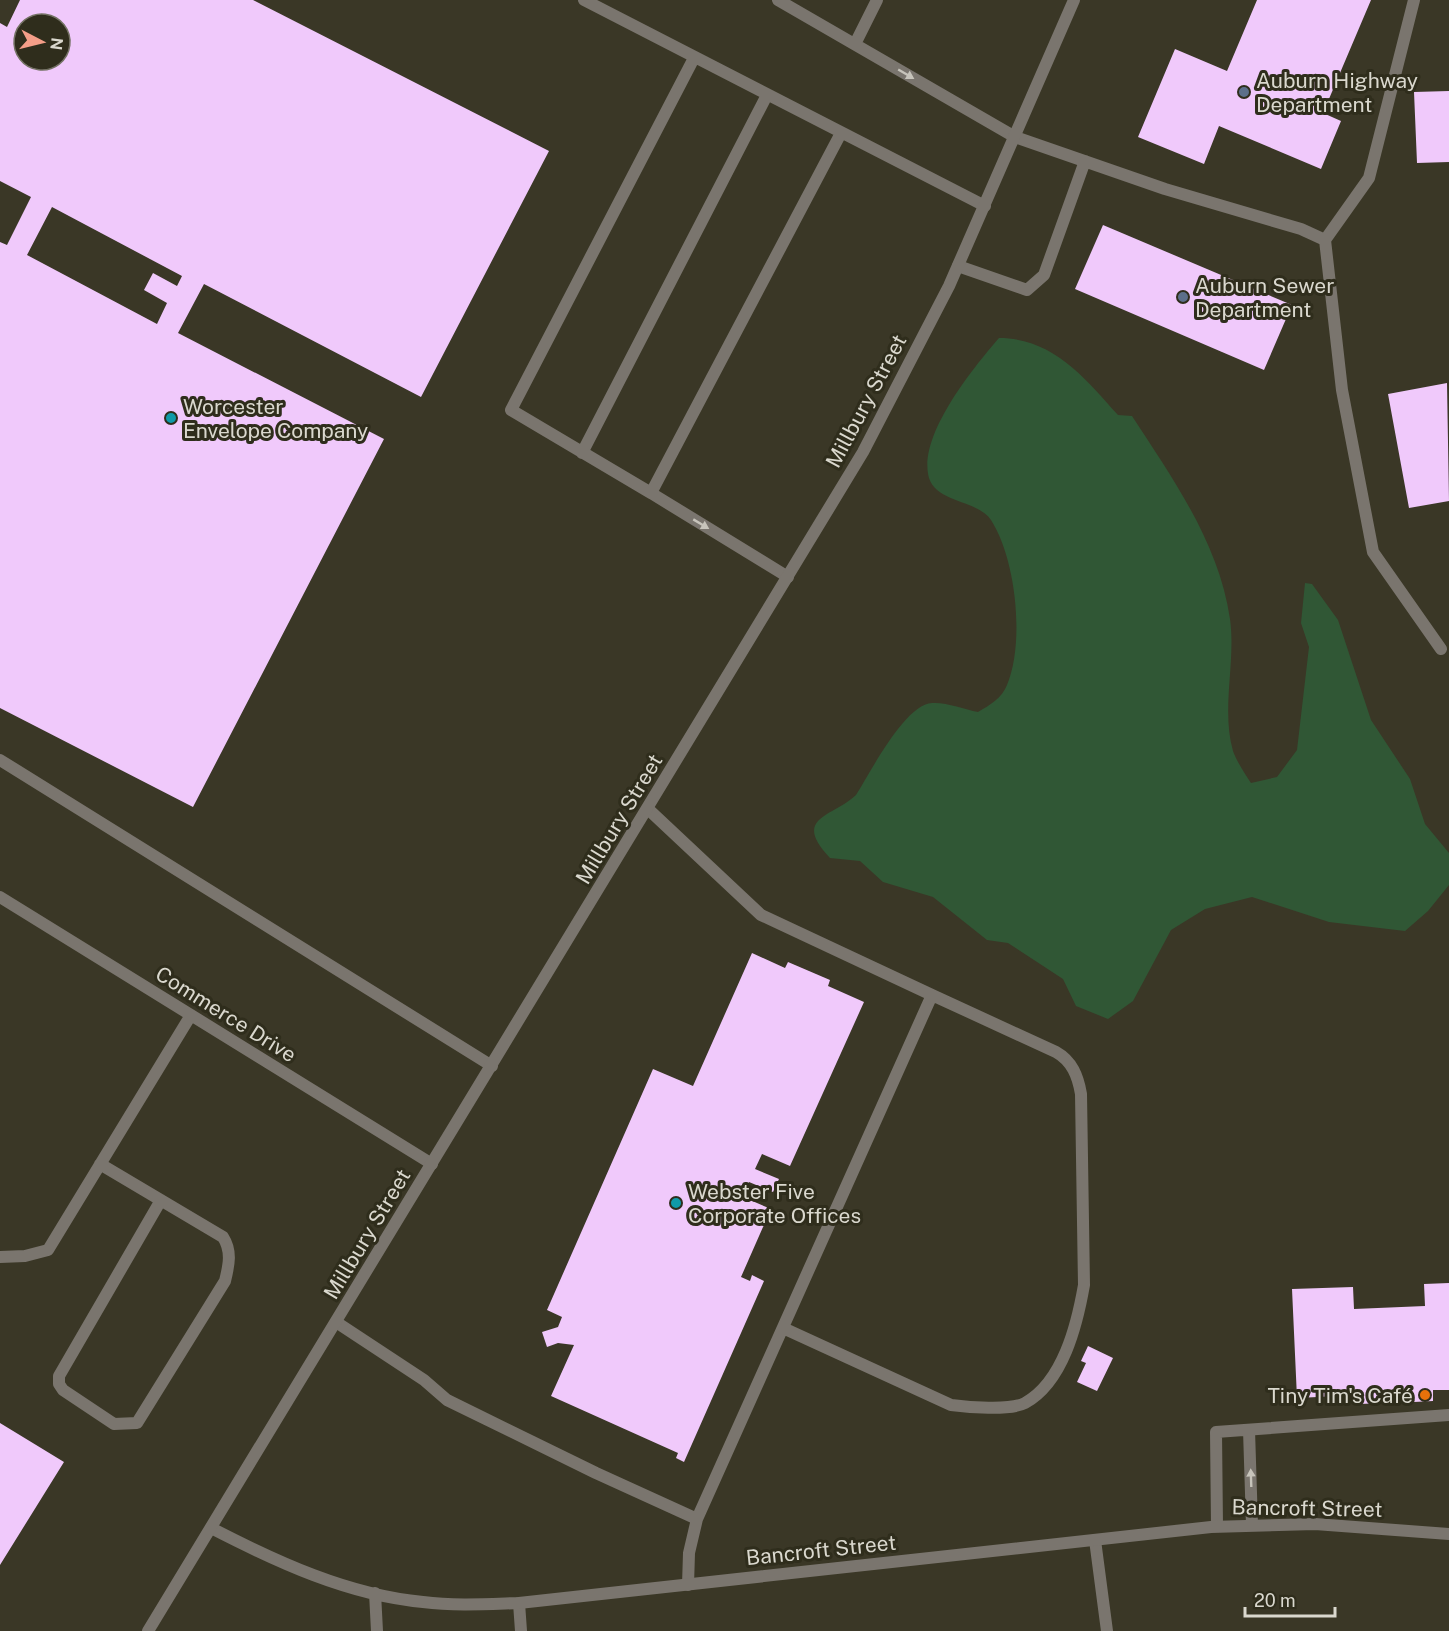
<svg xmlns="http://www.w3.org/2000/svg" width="1449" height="1631" font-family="'Public Sans',sans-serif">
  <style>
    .green { fill: #305735 }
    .building { fill: #f0c9fb; fill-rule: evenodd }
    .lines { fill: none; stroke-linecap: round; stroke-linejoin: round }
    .service { stroke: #7a756e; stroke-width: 12 }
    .minor { stroke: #7a756e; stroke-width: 12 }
    .tertiary { stroke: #7a756e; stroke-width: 12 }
    .oneway { fill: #c7c4bb }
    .service-dot { fill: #5c6f8a; stroke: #2f2d1c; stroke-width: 2 }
    .culture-dot { fill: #0f9aa8; stroke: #2f2d1c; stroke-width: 2 }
    .food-dot { fill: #e8710a; stroke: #2f2d1c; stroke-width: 2 }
    .labels { text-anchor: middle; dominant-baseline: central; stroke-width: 6; stroke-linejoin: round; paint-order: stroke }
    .poi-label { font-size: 21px; fill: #dad8ce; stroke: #2f2d1c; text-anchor: start }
    .street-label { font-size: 21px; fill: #dad8ce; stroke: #2f2d1c }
  </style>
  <rect width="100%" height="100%" fill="#3a3726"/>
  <path class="green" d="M999,338C1053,338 1085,378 1118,415L1132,416C1173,479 1219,543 1230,619C1236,662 1221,709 1233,751C1237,762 1245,774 1251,783L1277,777L1297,750L1309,647L1301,623L1305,583L1312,584L1338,620L1371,720L1410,779L1425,824L1449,853V885L1428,911L1405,931L1329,922L1252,897L1205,909L1171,930L1133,1001L1108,1019L1076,1006L1063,979L1008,943L987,940L933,897L883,882L860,861L830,858C791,817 833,817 856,795C870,773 905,704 932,703C946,702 964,709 978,712C990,705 1002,698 1007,685C1025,642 1016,559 991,520C978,500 937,503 929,478C917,436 974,367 999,338Z"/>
  <path class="building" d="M20,0H253L549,151L421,397L204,284L178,333L384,439L193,807L0,708V242L7,245L31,197L0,181V23L7,27ZM24,24H60V60H24ZM52,207L182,276L177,286L153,273L144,290L167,303L157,324L27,255Z
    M1257,0H1371L1323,113L1341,121L1321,169L1219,126L1204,164L1138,137L1175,49L1227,71Z
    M1449,91V162L1417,163L1414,92Z
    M1103,225L1292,305L1264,370L1075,289Z
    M1447,383L1449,501L1409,508L1388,394Z
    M752,953L785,968L788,962L830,980L828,986L864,1002L790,1166L762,1154L755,1169L779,1179L773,1192L749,1182L743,1197L771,1209L741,1277L750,1281L752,1275L764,1281L684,1462L676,1458L678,1453L551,1396L574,1345L558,1343L547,1347L542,1332L558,1327L562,1317L547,1310L653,1069L693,1086Z
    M1449,1283V1390H1433V1401L1414,1402V1393L1382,1394V1403L1360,1404L1359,1395L1297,1398L1292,1289L1353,1287L1354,1309L1425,1306L1424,1284Z
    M1088,1346L1113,1358L1097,1391L1077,1382L1086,1363L1081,1361Z
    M0,1423L64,1462L0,1565Z"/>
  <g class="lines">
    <path class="service" d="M584,0L985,206
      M778,0L1015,137L1165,189L1301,229L1325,240
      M1414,0L1369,178L1325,240L1342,390L1373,552L1441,649
      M855,44L877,0
      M694,58L511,410L651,493L841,133
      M958,266L1027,290L1044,275L1085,161
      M582,453L767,95
      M651,493L788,577
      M0,760L492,1066
      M648,809L761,915L932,995L697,1519
      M0,897L432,1164
      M100,1164L223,1237C232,1251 229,1265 225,1281L137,1423L114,1424L63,1390L59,1384V1376L161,1200
      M0,1257L25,1256L48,1250L191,1015
      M336,1322L424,1380L447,1400L596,1473L697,1519L689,1553L688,1585
      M783,1328L951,1405C967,1407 1010,1411 1025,1403C1063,1382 1077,1325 1084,1285L1081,1094C1078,1076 1072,1061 1056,1052L932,995
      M1249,1430L1252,1525
      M1217,1526L1216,1432L1449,1415
      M1095,1540L1107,1631
      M519,1603L521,1631"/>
    <path class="minor" d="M211,1528C277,1562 348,1595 423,1602C455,1606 487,1604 519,1603L1211,1527L1315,1524L1449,1534
      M375,1593L377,1631"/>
    <path class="tertiary" d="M148,1631L863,452L949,286L1074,0"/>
  </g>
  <defs><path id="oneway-solid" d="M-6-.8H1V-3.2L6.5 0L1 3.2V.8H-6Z" transform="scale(1.5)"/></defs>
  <g class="oneway">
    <use href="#oneway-solid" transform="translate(906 74) rotate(30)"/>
    <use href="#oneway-solid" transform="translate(701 524) rotate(31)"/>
    <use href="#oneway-solid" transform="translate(1251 1478) rotate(-92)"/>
  </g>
  <g class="service-dot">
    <circle cx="1244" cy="92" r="6"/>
    <circle cx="1183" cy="297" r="6"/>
  </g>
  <g class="culture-dot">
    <circle cx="171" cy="418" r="6"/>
    <circle cx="676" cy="1203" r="6"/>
  </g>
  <circle class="food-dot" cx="1425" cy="1395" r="6"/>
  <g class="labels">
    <g class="poi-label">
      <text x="1256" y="80">Auburn Highway<tspan x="1256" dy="24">Department</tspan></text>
      <text x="1195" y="285">Auburn Sewer<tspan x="1195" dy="24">Department</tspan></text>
      <text x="183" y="406">Worcester<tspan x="183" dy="24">Envelope Company</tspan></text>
      <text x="688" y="1191">Webster Five<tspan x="688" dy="24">Corporate Offices</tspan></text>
      <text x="1413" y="1395" text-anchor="end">Tiny Tim's Café</text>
    </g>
    <g class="street-label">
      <text transform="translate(866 401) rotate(-62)">Millbury Street</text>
      <text transform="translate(619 819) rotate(-59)">Millbury Street</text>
      <text transform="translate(226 1014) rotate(32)">Commerce Drive</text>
      <text transform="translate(367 1234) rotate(-59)">Millbury Street</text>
      <text transform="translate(1307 1508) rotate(1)">Bancroft Street</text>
      <text transform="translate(821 1550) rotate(-6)">Bancroft Street</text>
    </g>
  </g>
  <g transform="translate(42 42) rotate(97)"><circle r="28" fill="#2f2d1c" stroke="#737163" stroke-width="1.5"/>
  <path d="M0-4.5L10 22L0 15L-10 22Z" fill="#f49e88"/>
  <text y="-9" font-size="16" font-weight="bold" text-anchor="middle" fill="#dad8ce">N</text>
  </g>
  <path d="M1245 1607v9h90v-9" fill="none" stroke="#dad8ce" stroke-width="3"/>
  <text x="1254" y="1607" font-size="18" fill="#dad8ce" stroke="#2f2d1c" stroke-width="4.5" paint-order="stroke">20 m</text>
</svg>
